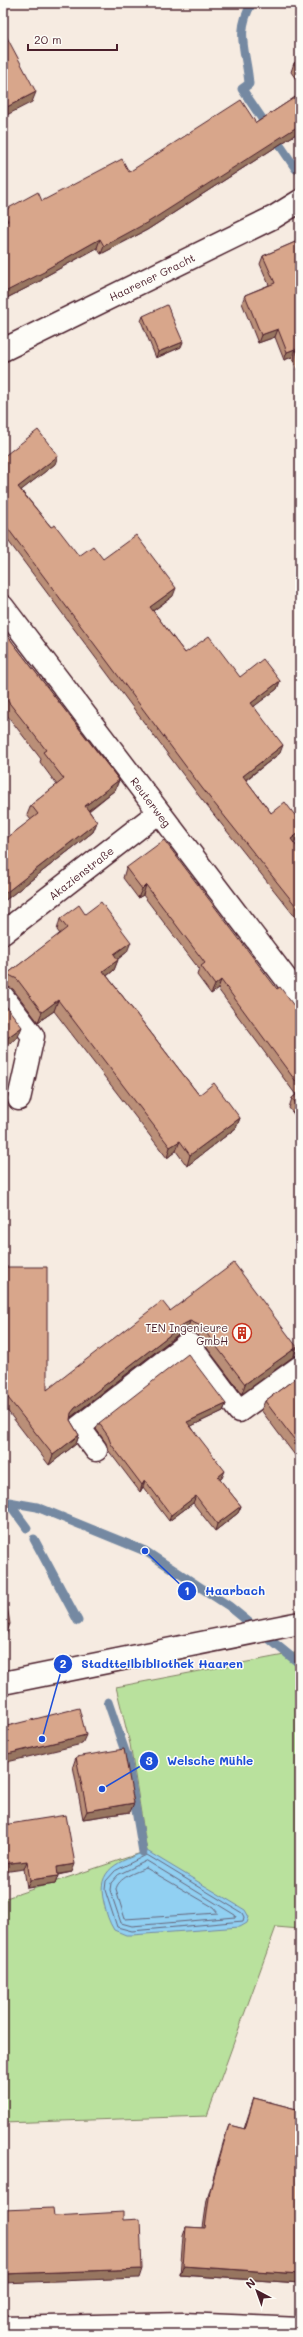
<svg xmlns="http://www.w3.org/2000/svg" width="303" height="2337" font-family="Mali,sans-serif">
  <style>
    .green { fill: #b9e19d; stroke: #828064 }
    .water { fill: #91d0f2; stroke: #7589a2 }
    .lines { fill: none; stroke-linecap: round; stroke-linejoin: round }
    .shore { stroke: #66667b; stroke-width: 1 }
    .stream { stroke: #7589a2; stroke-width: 9 }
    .minor-casing { stroke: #4a1f2b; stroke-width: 25 }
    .major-casing { stroke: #4a1f2b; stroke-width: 25 }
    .minor { stroke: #fdfcf7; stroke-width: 22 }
    .major { stroke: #fdfcf7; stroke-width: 22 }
    .wall { fill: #ba8f78; stroke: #4a1f2b }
    .shaded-wall { fill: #977461; stroke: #4a1f2b }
    .building { fill: #d8a68b; stroke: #4a1f2b }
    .labels { text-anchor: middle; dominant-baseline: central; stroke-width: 3; stroke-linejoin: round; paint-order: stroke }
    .street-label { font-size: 11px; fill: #4a1f2b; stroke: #fdfcf7 }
    .poi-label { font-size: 11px; fill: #4a1f2b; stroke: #fdfcf7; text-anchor: end }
    .leader { fill: none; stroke: #1d4ed8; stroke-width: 1.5 }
    .callout-dot { fill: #1d4ed8; stroke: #fdfcf7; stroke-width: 1.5 }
    .mark-label { font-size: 12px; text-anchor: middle; font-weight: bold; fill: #fff }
    .callout-label { font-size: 12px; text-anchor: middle; font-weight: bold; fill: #1d4ed8; stroke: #fdfcf7; stroke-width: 3; stroke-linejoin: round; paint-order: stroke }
  </style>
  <rect width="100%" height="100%" fill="#f6ebe1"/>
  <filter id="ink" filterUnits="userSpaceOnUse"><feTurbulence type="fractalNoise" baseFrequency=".025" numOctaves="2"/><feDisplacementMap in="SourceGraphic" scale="8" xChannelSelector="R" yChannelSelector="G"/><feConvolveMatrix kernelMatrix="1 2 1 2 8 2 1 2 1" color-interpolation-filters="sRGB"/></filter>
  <g filter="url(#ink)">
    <path class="green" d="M300,1652V1929L276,1927L207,2116L3,2123V1899L147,1851L130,1744L116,1687Z"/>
    <path class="water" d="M147,1851L245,1910L249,1917L247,1923L240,1927L132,1935H126L114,1930C109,1922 106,1913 104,1903C95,1868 119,1862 147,1851Z"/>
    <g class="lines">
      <path class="shore" d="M147,1855L242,1913L244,1917L243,1921L132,1931L117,1927L105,1890L106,1881L115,1871Z
        M147,1861L235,1915L236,1917L132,1926L121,1923L110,1890L111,1883L118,1875Z
        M146,1868L213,1907L218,1913L125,1919L116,1890C117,1878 136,1872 146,1868Z"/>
      <path class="stream" d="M252,3C234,33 247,53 249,84L242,89L296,169
        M3,1501L37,1507L145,1551L229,1606L300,1664
        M8,1502L27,1528
        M34,1539L78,1621
        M108,1702L127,1757L143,1852"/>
      <defs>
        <path id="minor" d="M3,607L300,997
          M3,933L159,812
          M3,997L33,1036L19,1099
          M96,1450L79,1427L188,1343L239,1411L300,1367
          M3,1683L300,1623
          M3,2328L183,2324L300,2329"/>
        <path id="major" d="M3,350L274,217L300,201"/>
      </defs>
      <use href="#minor" class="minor-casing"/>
      <use href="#major" class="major-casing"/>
      <use href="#minor" class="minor"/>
      <use href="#major" class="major"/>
    </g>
    <path class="wall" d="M300,59V85L291,72L294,63Z
      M300,94V139L296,134L147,230L101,254L97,248L44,277L42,280L3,300V211L42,201L129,172L256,123Z
      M300,240V377L292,357L284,360L275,337L258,343L242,303L245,295L269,285L260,264L263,256Z
      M143,316L181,347L156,358L141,321Z
      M3,457L55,464L21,490L51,527L79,556L103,559L173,596L153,611L185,653L240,677L280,681L277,689L254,706L280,753L246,780L271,813L300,838L294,843L300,851V923L199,796L3,534Z
      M3,630L119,780L115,790L89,811L97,822L93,832L3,902V841L31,820L27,815L31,805L57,785L40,762L41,759L3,710Z
      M126,868L277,989L300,1014V1122L289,1108L292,1098L296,1095L218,989L211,994L197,975L199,969L143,895L138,898L123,878Z
      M85,914L127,952L118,959L114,970L107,976L199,1095L240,1118L236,1128L187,1166L176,1151L167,1158L54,1011L38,1022L13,989L3,985L7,974L60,934L57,930L60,919Z
      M3,1267L47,1390L170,1311L297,1347L294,1356L242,1394L198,1336L187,1331L180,1333L71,1417L70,1420L79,1435L76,1444L49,1465L3,1405Z
      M300,1375V1462L261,1410L265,1401Z
      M226,1404L223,1411L191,1426L222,1478L220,1480L241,1506L238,1513L215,1531L193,1503L169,1521L143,1487L140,1492L108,1450L106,1443L96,1429L99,1423Z
      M76,1757L130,1812L83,1819L73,1766Z
      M3,1825L72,1872L58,1875L55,1884L27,1888L24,1869Z
      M254,2098L300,2110V2283L180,2275L183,2236L186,2227L203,2228L207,2200L226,2133L229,2125L244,2129Z"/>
    <path class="shaded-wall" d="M36,92L32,102L3,117V109Z
      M300,125L296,134L147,230L101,254L104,246Z
      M100,239L97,248L44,277L42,280L3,300V293Z
      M278,329L275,337L258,343L261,335Z
      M183,342L181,347L156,358L158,352Z
      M295,349L292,357L284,360L287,352Z
      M58,456L55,464L15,495L18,487Z
      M176,588L173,596L147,615L150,607Z
      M280,681L277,689L248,711L251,703Z
      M283,745L280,753L240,784L243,776Z
      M119,780L115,790L81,816L85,806Z
      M97,822L93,832L3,902V895Z
      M300,832V838L288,847L291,839Z
      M146,885L143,895L138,898L142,889Z
      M131,942L127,952L110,965L114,954Z
      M118,960L114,970L99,982L103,971Z
      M221,980L218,989L211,994L215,985Z
      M58,1000L54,1011L38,1022L42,1012Z
      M22,1027L18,1037L3,1048V1041Z
      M240,1118L236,1128L187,1166L190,1155Z
      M180,1141L176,1151L167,1158L170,1147Z
      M190,1321L187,1331L180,1333L71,1417L67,1423L71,1413L75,1408L184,1324Z
      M297,1347L294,1356L242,1394L245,1384Z
      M3,1394H5L3,1400Z
      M226,1404L223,1411L185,1429L187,1422Z
      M79,1435L76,1444L49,1465L53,1455Z
      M225,1471L222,1478L215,1483L218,1477Z
      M145,1480L143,1487L140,1492L142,1485Z
      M196,1496L193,1503L169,1521L171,1515Z
      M241,1506L238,1513L215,1531L217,1524Z
      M10,1624L6,1635H3V1625Z
      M86,1735L82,1744L3,1763V1755Z
      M134,1803L130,1812L83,1819L87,1811Z
      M27,1861L24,1869L3,1872V1864Z
      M75,1864L72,1872L54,1875L57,1867Z
      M58,1876L55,1884L27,1888L30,1880Z
      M183,2266L300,2274V2283L180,2275Z
      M142,2269L139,2278L3,2283V2274Z"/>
    <path class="building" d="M3,30L36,92L3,109Z
      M300,59V71L294,63Z
      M300,94V126V125L150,221L104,246L100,239L45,270L46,271L3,293V223L8,221L3,212V211L38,192L42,201L122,159L129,172L241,100L256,123Z
      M300,240V362L295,349L287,352L278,329L261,335L245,295L275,283L263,256Z
      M167,305L183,342L158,352L143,316Z
      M38,430L58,456L18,487L51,527L55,525L79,556L93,546L103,559L136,535L176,588L150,607L185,653L209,636L240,677L263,659L280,681L251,703L283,745L243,776L271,813L285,802L300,822V832L291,839L300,851V911L202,788L3,522V457Z
      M3,630L119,780L85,806L97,822L3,895V841L38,814L31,805L64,779L43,752L46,750L3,695Z
      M164,840L277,989L280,987L300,1014V1087L221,980L215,985L201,966L205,963L146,885L142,889L126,868Z
      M101,902L131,942L114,954L118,960L103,971L199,1095L214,1083L240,1118L190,1155L180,1141L170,1147L58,1000L42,1012L17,979L7,974L67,928L60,919L79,905L85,914Z
      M3,1002L22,1027L3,1041Z
      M300,1092V1109L292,1098Z
      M234,1263L297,1347L245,1384L201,1326L190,1321L184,1324L75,1408L71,1413L70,1420L79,1435L53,1455L5,1394H3V1267H47V1390L162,1301L170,1311Z
      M188,1354L226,1404L187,1422L225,1471L218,1477L241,1506L217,1524L196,1496L171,1515L145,1480L142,1485L111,1444L108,1436L99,1423Z
      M300,1375V1447L265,1401Z
      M3,1581L10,1624L3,1625Z
      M79,1708L86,1735L3,1755V1727Z
      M124,1749L134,1803L87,1811L76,1757Z
      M66,1815L75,1864L57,1867L58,1876L30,1880L27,1861L3,1864V1825Z
      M254,2098L300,2110V2274L183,2266L186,2227L205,2228L210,2191L229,2125L245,2129Z
      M53,2208L54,2216L123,2212V2220L140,2219L142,2269L3,2274V2210Z"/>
  </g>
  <defs>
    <symbol id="building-ring" viewBox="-11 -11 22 22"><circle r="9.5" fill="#fdfcf7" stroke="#c8321e" stroke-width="1.5"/><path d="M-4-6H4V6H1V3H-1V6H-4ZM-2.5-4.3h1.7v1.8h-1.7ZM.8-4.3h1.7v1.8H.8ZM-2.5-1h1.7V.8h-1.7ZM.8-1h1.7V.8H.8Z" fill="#c8321e"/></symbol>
  </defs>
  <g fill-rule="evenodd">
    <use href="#building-ring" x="231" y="1322" width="22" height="22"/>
  </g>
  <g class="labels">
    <g class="street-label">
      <text transform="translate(152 277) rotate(-26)">Haarener Gracht</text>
      <text transform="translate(151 802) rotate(53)">Reuterweg</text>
      <text transform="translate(81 873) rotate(-38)">Akazienstraße</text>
    </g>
    <g class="poi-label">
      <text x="228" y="1327">TEN Ingenieure<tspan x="228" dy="13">GmbH</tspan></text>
    </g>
  </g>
  <path class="leader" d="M145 1551L187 1591M42 1739L63 1664M102 1789L149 1761"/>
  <g class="callout-dot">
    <circle cx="145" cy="1551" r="4"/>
    <circle cx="42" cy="1739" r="4"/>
    <circle cx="102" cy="1789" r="4"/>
    <circle cx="187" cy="1591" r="10"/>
    <circle cx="63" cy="1664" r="10"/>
    <circle cx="149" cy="1761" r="10"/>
  </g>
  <g class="mark-label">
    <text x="187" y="1595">1</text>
    <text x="63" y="1668">2</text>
    <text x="149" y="1765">3</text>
  </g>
  <g class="callout-label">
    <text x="235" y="1595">Haarbach</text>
    <text x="162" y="1668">Stadtteilbibliothek Haaren</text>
    <text x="210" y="1765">Welsche Mühle</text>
  </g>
  <rect width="303" height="2337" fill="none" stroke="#fdfcf7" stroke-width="16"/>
  <rect x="8" y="8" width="287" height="2321" fill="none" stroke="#4a1f2b" stroke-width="1.5" filter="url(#ink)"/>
  <g transform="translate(257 2291) rotate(319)" stroke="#fdfcf7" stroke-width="3" paint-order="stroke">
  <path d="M0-3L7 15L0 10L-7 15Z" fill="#4a1f2b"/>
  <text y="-6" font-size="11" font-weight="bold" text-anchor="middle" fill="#4a1f2b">N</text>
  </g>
  <path d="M28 44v6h89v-6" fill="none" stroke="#4a1f2b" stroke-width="2"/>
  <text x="34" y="44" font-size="12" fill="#4a1f2b" stroke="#fdfcf7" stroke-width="3" paint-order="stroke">20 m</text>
</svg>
